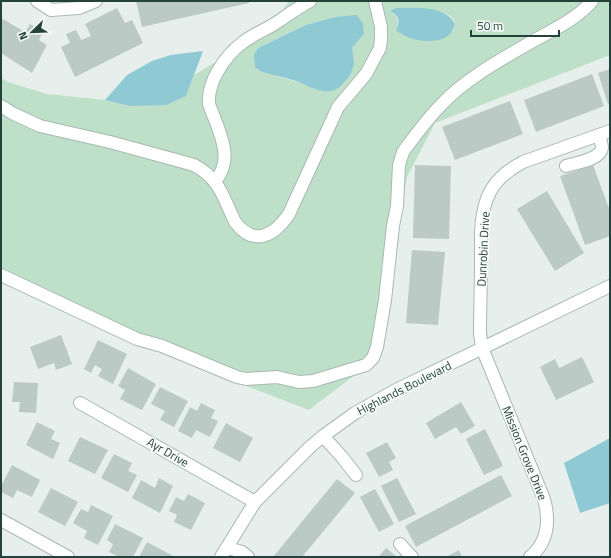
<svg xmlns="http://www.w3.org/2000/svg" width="611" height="558" font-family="'Titillium Web',sans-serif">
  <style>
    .green { fill: #bfe0c8; fill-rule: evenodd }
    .water { fill: #8ec9d4 }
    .building { fill: #bbcac4 }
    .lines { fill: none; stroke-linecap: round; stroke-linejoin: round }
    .minor-casing { stroke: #a8b8b2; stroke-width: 14 }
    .minor { stroke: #fff; stroke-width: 12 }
    .labels { text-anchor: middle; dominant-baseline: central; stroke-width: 3.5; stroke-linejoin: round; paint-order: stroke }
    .street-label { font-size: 12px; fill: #24423a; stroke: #f7fbf9 }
  </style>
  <rect width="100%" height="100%" fill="#e6efeb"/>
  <path class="green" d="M289,1H610V55L435,123L407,177L376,359L309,410L241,384L18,282L1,271V78L8,82L47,94L105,100L129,106L186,96L194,75L268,31ZM396,8C409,8 454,7 455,24C455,26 454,29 454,31H396C399,22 399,16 390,11ZM335,17L364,34L352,48L353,67L349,76L344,84L328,92L322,91L307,85L260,71L255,67L258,48L306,25Z"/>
  <path class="water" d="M396,8C415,8 445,5 455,24C451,44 426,43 410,38C406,37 401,33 396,31C400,21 400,16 390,11Z
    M357,15L363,24L364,34L352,48C353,54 355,62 353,67C350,80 336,95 322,91C313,89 304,84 296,81C284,77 271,75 260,71L255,67L254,55L258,48L306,25L335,17Z
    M203,51L186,96L166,105L129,106L105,100L127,75L152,61L171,55Z
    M610,438V503L580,513L564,463Z"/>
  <path class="building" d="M136,1H248L249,3L142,27Z
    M117,8L125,23L132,20L143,43L75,77L61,47L70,43L66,34L76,30L81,40L91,36L85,24Z
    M3,19L25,32L30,24L43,31L39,40L47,45L32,73L1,53V22Z
    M610,69V103L608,104L598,73Z
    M592,74L604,106L536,132L524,100Z
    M510,101L523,134L455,160L442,127Z
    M415,165L451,166L449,239L413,238Z
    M593,165L610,211V236L585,245L560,176Z
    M547,191L584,253L555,271L517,209Z
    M412,250L445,252L438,325L406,323Z
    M61,335L72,364L56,370L54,363L38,369L30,347Z
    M98,340L127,354L113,384L98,376L102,369L95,365L91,373L84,369Z
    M582,357L594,382L556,400L540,367L555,359L559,368Z
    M128,368L156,384L142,410L120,399L125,390L118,386Z
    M14,382L38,383L36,413L19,412L20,402H12Z
    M160,387L188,401L174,427L160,420L165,411L151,404Z
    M461,402L475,426L461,434L456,427L435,439L426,423Z
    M201,403L215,410L211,418L218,421L210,437L196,430L192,438L178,431L190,407L197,411Z
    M37,422L55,431L51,439L60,443L53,459L26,445Z
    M226,423L253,438L240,462L213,448Z
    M485,429L503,466L484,475L466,439Z
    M80,437L108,450L95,474L68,461Z
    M387,442L396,458L389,462L393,470L379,477L366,453Z
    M114,454L132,463L128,471L137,475L128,492L101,478Z
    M12,465L40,480L32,497L17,490L13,498L1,492V486Z
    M501,475L512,496L416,547L405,526Z
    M159,478L173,486L160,513L132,498L141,480L155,488Z
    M397,478L416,514L399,522L381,486Z
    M337,479L355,493L302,557H273Z
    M51,488L78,502L65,526L38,512Z
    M375,489L394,524L379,532L360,497Z
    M188,494L205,503L191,530L174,522L177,515L169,511L176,497L184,501Z
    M91,505L113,516L98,545L84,538L87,531L73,523L81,509L88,512Z
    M115,524L143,538L133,557H119L109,552L113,544L107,540Z
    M147,542L175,557H139Z
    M386,548L397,557H378Z
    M459,550L462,557H446Z"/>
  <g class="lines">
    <defs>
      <path id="minor" d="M37,1L51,10L79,8L96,1
        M1,106L12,113L40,126L110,142L194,165C220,179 223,197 235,222C254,247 274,236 289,214L338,107L366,74L380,48L381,39V27L375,1
        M566,166C575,163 600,160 602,148C602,144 600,139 599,135
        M215,181C236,158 217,128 209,104C207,82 225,56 242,43C252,35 265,30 276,23C287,15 298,8 310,1
        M1,275L137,339L162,346L237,377L246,379L277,377L299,382L313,381L366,365L373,358L377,347L385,300L393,226L397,206L399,165L403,152L408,145C418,132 429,117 441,105C463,81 498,61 526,45C548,32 575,21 592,1
        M80,403L255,502
        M323,436L342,457L356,475
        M1,520L68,557
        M400,544L412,557
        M228,548L242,552L248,557
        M221,557L255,502L310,447L323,436L355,413L394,391L610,286
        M530,557C548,542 550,521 544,499L482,348L480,333C480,309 481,286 481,262C481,240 479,213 490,192C497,178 510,169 523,162L610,131"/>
    </defs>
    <use href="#minor" class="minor-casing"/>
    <use href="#minor" class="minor"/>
  </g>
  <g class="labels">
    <g class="street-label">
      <text transform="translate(483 249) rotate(-87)">Dunrobin Drive</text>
      <text transform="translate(404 388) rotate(-27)">Highlands Boulevard</text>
      <text transform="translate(168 452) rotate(30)">Ayr Drive</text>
      <text transform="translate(525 453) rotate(68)">Mission Grove Drive</text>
    </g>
  </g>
  <rect width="611" height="558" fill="none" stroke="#24423a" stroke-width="4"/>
  <g transform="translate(32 32) rotate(247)" stroke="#f7fbf9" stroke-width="3" paint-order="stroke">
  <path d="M0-3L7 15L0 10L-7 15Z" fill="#24423a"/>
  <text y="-6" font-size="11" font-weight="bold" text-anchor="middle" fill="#24423a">N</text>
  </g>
  <path d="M471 30v6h88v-6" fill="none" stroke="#24423a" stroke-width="2"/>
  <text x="477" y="30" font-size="12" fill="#24423a" stroke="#f7fbf9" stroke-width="3" paint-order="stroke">50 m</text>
</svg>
